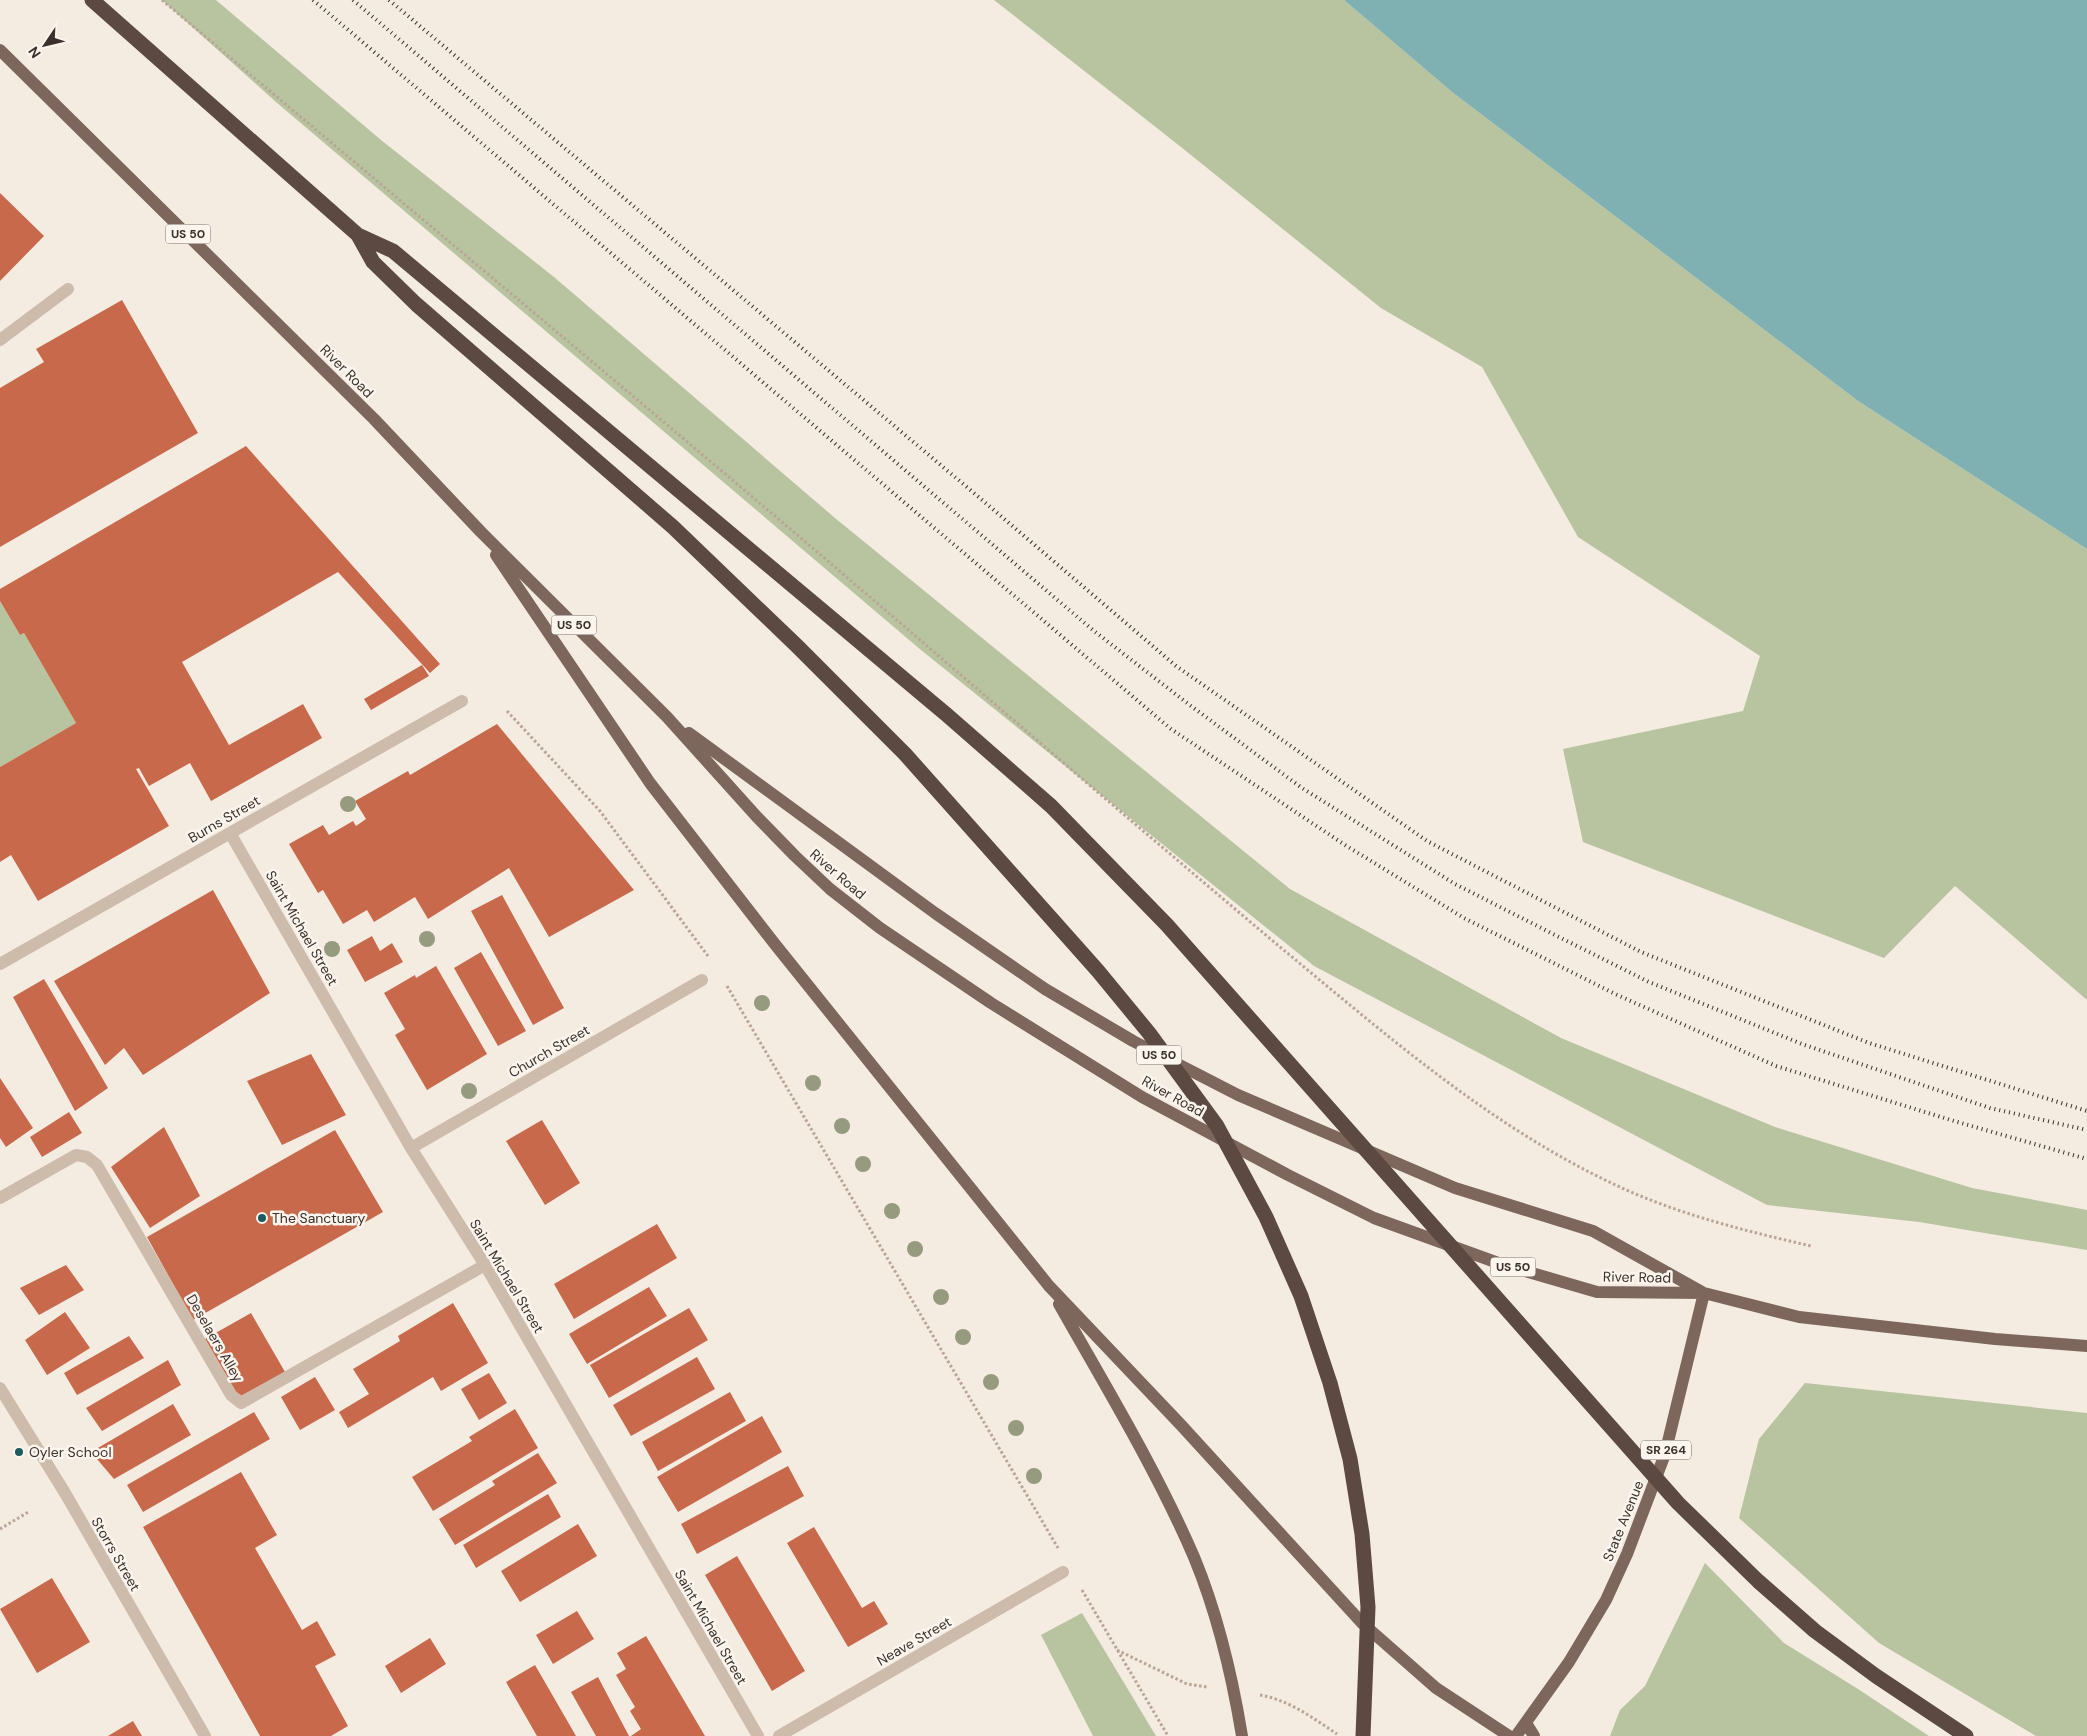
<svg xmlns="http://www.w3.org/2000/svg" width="2087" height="1736" font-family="'DM Sans',sans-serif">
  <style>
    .green { fill: #b8c4a0 }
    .water { fill: #7fb0b2 }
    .building { fill: #c8694b }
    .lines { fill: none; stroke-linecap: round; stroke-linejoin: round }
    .path { stroke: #b9a596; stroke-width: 3; stroke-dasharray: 2.5 2.5; stroke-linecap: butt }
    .minor { stroke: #cdbbac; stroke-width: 12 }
    .major { stroke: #7d675c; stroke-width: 12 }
    .highway { stroke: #5c4a42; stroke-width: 15 }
    .rail { stroke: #3b302b; stroke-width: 4; stroke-dasharray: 1 4; stroke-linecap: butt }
    .tree { fill: #969b7f }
    .poi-dot { fill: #1f5a5e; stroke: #fbf5ee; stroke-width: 2 }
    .labels { text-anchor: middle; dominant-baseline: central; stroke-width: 5; stroke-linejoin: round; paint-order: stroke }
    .shield { fill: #fbf5ee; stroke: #756b66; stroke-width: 1 }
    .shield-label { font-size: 12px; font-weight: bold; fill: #3b302b }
    .street-label { font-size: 14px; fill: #3b302b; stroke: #fbf5ee }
    .poi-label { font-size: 14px; fill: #3b302b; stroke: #fbf5ee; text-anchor: start }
  </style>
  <rect width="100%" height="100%" fill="#f4ebe1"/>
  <path class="green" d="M162,0H216L381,140L554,277L835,518L1290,889L1561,1038L1775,1127L1972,1188L2087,1210V1250L1919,1222L1767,1205L1314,966L921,650L276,102Z
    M994,0H1344L1452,92L1858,401L2087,549V1000L1955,886L1884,958L1583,842L1563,749L1743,711L1760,656L1578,537L1482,367L1381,308L1181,147Z
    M0,601L20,635L24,633L76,723L0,767Z
    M1805,1383L2087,1413V1736H2036L1879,1643L1739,1518L1759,1439Z
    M1705,1563L1784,1643L1858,1689L1929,1736H1610L1620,1710L1645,1686Z
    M1082,1613L1156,1736H1093L1041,1635Z"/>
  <path class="water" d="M1344,0H2087V549L1858,401L1452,92Z"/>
  <path class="building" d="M0,193L44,236L0,281Z
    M122,300L198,433L0,547V388L44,362L36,349Z
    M246,446L440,664L430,673L338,572L182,662L229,745L303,704L322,738L211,801L190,763L149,786L139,768L136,769L169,826L38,901L11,855L0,862V767L76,723L24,633L20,635L0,601V589Z
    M422,665L429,676L371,710L364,699Z
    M497,724L634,890L549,937L509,868L428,919L415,897L374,922L367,910L343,924L323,890L318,893L289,844L323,825L329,835L353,821L356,826L366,819L355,801L408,771L410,775Z
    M213,890L270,993L143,1075L124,1048L105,1065L54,981Z
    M502,895L564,1008L533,1025L471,911Z
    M372,936L380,951L392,943L403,962L365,982L347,950Z
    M481,952L526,1031L498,1046L454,968Z
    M436,966L487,1054L427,1090L395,1035L405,1029L384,993L415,975L416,978Z
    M44,979L108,1088L75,1111L13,997Z
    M311,1054L346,1115L282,1145L247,1081Z
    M0,1078L33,1128L6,1147L0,1138Z
    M69,1112L82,1133L42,1157L30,1137Z
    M542,1120L580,1183L545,1205L506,1141Z
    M164,1127L200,1196L150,1228L111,1167Z
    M335,1130L383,1212L193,1320L147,1237Z
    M657,1224L677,1258L574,1319L554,1284Z
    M66,1265L84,1290L39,1315L20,1288Z
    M649,1287L667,1316L587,1364L569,1334Z
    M453,1303L488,1363L441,1391L433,1377L348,1428L339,1412L369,1394L353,1369L400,1341L398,1336Z
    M689,1308L708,1340L609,1398L590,1365Z
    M65,1312L90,1348L47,1375L25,1340Z
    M251,1313L285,1372L239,1397L205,1339Z
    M129,1336L144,1358L77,1395L64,1373Z
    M697,1357L715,1389L631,1436L613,1405Z
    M168,1360L181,1385L102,1431L86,1408Z
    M489,1373L507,1403L479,1420L461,1389Z
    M315,1377L335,1410L300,1430L281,1397Z
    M730,1392L746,1421L658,1471L642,1442Z
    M173,1404L191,1435L114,1479L91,1452Z
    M515,1409L538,1448L433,1511L412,1477L472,1441L469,1437Z
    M254,1412L270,1439L143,1512L127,1485Z
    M762,1416L782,1452L678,1512L657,1477Z
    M538,1453L557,1483L455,1545L439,1519L495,1485L492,1481Z
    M788,1466L804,1496L697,1554L681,1524Z
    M241,1472L277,1535L255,1548L302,1630L317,1621L336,1655L315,1666L348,1726L331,1736H260L143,1527Z
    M548,1494L561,1517L476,1568L463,1545Z
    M578,1524L597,1556L520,1602L501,1571Z
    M814,1527L862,1608L874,1601L888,1624L848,1647L787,1543Z
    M737,1556L805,1671L772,1691L705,1575Z
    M52,1578L90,1642L37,1673L0,1609Z
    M577,1611L594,1639L553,1664L536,1635Z
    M646,1636L705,1736H631L641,1729L630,1711L635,1707L616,1675L626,1669L617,1653Z
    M430,1638L446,1664L401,1693L385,1666Z
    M535,1665L576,1736H537L506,1682Z
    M598,1677L629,1736H596L571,1692Z
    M133,1721L142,1736H108Z"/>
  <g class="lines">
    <path class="path" d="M162,0C407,207 654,412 898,621C1025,730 1152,839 1280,947C1390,1038 1499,1134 1631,1192C1689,1217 1750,1232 1811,1246
      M507,711L600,811L708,956
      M727,986L1058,1548
      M0,1529L30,1511
      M1082,1590L1168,1736
      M1117,1650L1187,1684L1207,1687
      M1260,1695C1289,1700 1313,1718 1337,1734"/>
    <path class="minor" d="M0,340L68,289
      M230,833L411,1148L485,1265L758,1736
      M0,964L462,701
      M411,1148L702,980
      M0,1198L76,1155L87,1157L97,1165L231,1395L241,1403L485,1265
      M0,1388L65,1493L205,1736
      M779,1736L1063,1572"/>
    <path class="major" d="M0,50L374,419L481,532L667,717L757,817L795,856L830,889L880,928L991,1003L1142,1097L1288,1175L1374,1218L1501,1264L1597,1292L1704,1293L1799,1317L1995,1339L2087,1346
      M496,555L650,783L774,943L1049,1286L1181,1425L1362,1623L1436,1688L1509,1736
      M689,733L935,913L1045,989L1133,1041L1238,1095L1455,1188L1593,1231L1702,1292
      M1059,1304C1106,1387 1156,1469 1194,1557C1218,1615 1232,1675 1242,1736
      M1526,1723L1534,1736
      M1516,1736L1569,1662L1606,1600L1627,1554L1665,1454L1704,1293"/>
    <path class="highway" d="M92,0L358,235L393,251L947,715L1051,806L1167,925L1678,1503L1758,1581L1815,1631L1876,1676L1966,1736
      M358,235L373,262L416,304L673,527L797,646L905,754L1098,971L1149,1033L1217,1126L1266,1217L1301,1296L1330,1383L1350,1459L1362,1534L1368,1607L1363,1736"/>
    <path class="rail" d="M313,0L1171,729L1345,845L1464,918L1615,994L1776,1066L1954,1121L2087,1159
      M353,0L1094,631L1191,706L1302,788L1455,884L1557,936L1649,982L1802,1044L1990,1108L2087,1130
      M389,0L981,499L1176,666L1427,841L1641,952L1869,1043L2087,1111"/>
  </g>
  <g class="tree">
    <circle cx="348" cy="804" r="8"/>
    <circle cx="427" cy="939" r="8"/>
    <circle cx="332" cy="949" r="8"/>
    <circle cx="762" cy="1003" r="8"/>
    <circle cx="813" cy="1083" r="8"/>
    <circle cx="469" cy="1091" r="8"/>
    <circle cx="842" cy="1126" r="8"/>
    <circle cx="863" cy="1164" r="8"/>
    <circle cx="892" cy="1211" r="8"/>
    <circle cx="915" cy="1249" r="8"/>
    <circle cx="941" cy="1297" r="8"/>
    <circle cx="963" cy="1337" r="8"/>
    <circle cx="991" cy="1382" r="8"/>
    <circle cx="1016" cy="1428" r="8"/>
    <circle cx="1034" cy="1476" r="8"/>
  </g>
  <g class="poi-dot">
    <circle cx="262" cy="1218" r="5"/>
    <circle cx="19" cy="1452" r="5"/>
  </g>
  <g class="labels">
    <g class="shield">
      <rect x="165.5" y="224.5" width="45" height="19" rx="4"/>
      <rect x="551.5" y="615.5" width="45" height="19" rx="4"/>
      <rect x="1136.5" y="1045.5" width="45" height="19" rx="4"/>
      <rect x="1490.5" y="1257.5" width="45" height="19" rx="4"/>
      <rect x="1641" y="1440.5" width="50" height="19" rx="4"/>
    </g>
    <g class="shield-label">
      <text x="188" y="234">US 50</text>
      <text x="574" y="625">US 50</text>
      <text x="1159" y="1055">US 50</text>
      <text x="1513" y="1267">US 50</text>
      <text x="1666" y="1450">SR 264</text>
    </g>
    <g class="street-label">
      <text transform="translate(347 371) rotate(45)">River Road</text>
      <text transform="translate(224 819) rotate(-30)">Burns Street</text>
      <text transform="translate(838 874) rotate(41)">River Road</text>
      <text transform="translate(302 928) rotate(60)">Saint Michael Street</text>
      <text transform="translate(549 1051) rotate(-30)">Church Street</text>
      <text transform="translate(1173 1096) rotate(29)">River Road</text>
      <text transform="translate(507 1276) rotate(59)">Saint Michael Street</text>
      <text transform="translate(1637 1277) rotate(1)">River Road</text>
      <text transform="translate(215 1338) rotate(60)">Deselaers Alley</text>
      <text transform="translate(1623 1521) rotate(-68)">State Avenue</text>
      <text transform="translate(116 1554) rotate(60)">Storrs Street</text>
      <text transform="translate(711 1627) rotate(60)">Saint Michael Street</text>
      <text transform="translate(914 1641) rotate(-30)">Neave Street</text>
    </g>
    <g class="poi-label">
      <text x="272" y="1218">The Sanctuary</text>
      <text x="29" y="1452">Oyler School</text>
    </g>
  </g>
  <g transform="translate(45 45) rotate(235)" stroke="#fbf5ee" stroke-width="4" paint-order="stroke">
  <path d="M0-4L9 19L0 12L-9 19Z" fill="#3b302b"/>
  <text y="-8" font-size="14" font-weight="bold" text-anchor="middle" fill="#3b302b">N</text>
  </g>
</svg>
